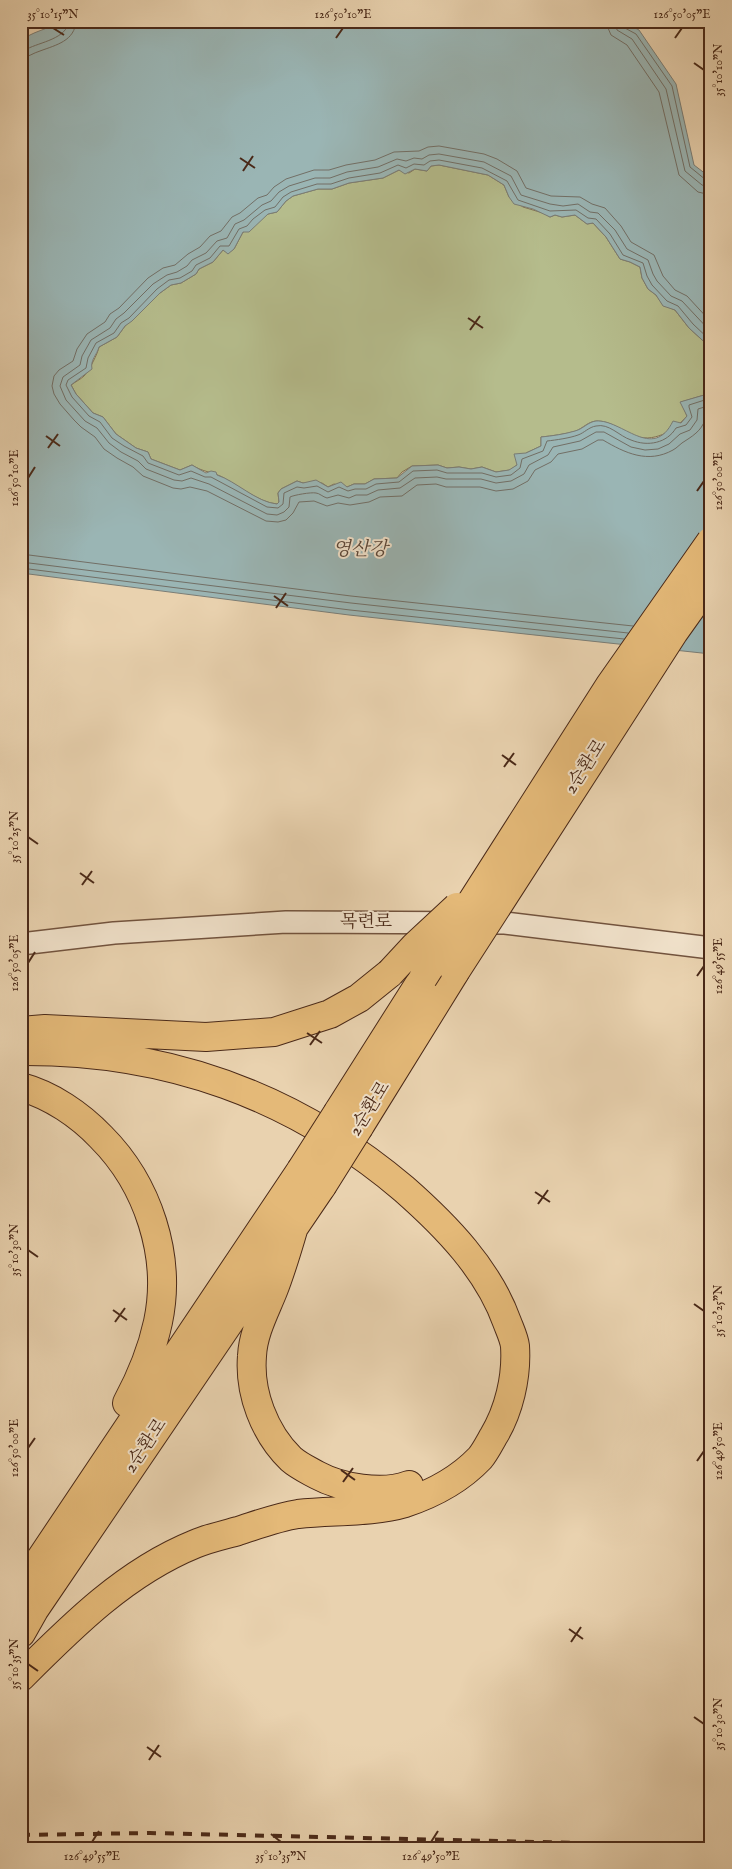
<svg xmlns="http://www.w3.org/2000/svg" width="732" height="1869" font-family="'IM FELL English','Noto Serif KR',serif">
<rect width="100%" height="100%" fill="#e9d2af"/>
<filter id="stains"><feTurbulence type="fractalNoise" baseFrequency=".004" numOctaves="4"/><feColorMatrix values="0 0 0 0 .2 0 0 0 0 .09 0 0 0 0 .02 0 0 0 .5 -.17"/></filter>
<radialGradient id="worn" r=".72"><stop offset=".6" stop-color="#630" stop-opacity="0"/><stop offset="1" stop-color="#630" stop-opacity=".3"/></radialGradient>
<path fill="#b5bc8c" stroke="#807252" d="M439,165L488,175L504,185L509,197L523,207L543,213L550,217L555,215L562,217L575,215L587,224L593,223L606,237L620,259L630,262L640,267L642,278L648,289L656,295L663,305L675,310L689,328L711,348V393L681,402L687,416C674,431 653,444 632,435C620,430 611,421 597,421C589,421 583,428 576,431C566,434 552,436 541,437V446L526,453L517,465L510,470L496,472L482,467L471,469L459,467L447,468L438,465L412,466L402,472L397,478L374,479L365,484H354L347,487L334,484L328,487L322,483H303L297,481L281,489L278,493L279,502L277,504C260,503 239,486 224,478C214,472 202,472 192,465L180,470L151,459L148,452L136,448L116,434L103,417L93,413L76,394L71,385C75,382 81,379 84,376C89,371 98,353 99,347L117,337L125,326L160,293L171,285L181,283L196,274L199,269L213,262L223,250L228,253L234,249L243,232L252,229L257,222L268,214L277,212L286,201L293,196L318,189H332L349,183L383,178L399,170L409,173L415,169L427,171L431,166Z"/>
<path fill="#9ab5b4" stroke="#7a7d76" d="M60,21H622L639,30L676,84L694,165L711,178V348L689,328L675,310L663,306L656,295L648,289L642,278L640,267L630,262L620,259L606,237L593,223L587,224L575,215L562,217L555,215L550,217L533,209L514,204L509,197L504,185L488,175L439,165L431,166L427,171L415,169L405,174L399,170L383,178L349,183L332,189H318L293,196L286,201L277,212L268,214L249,232H243L234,249L228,254L223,250L213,262L199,269L196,274L181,283L171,285L160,293L132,321L125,326L117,337L99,347C97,355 90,360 92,369L71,385L76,394L93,413L103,417L116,434L136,448L148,452L151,459L180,470L192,465L206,473L211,471L216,472L217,475C236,481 256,502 277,504L279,502L278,493L281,489L297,481L303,483L316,480L328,487L341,482L347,487L354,484H365L374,479L397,478L412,466L438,465L447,468L459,467L471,469L482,467L496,472L509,470L517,465L514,454L526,453L541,446V437C552,436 565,434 575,431C583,429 588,422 596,421C622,419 653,462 673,421L681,423L687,416L680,402L711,393V654L349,615L21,573V41C32,31 48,30 60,21Z"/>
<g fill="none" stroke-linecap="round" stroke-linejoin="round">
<path stroke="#726f66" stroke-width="1" d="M607,21L608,28L611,35L627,45L659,92L679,175L698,192L711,195
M615,21L617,30L632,39L666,89L685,171L702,185L711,188
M621,21L623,27L636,34L672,86L690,167L706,180L711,181
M21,50L27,49C40,42 67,39 69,21
M21,58C29,57 33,53 40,51C56,45 75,41 76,21
M711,322L687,296L675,290L663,276L654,255L631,242L621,226L605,208L592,204L580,197L551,196L526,188L517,171L497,159L484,154L439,146L428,147L419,151L394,152L375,160L346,165L329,170H314L286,179L274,187L267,195L258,198L240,213L232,217L221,231L210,236L200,247L188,254L175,265L163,268L148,278L119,308L110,314L105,322L87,334L77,349L73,361L59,370L54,376L52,386L54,394L60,404L74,420L81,427L95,437L104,449L117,458L133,467L143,476L173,488L181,489L190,487L207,491L266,521L278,522L286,520L293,513L299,502L314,501L327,506L338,503L350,505L369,502L380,497L402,496L417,485L436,484L446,487H480L496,491L513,489L528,481L535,470L551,462L558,454L582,449L598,440H603C625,453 648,464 673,450C677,448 681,443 685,441C696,434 704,428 706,415L711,413
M711,332L682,301L671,296L657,281L653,274L648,260L627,249L615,230L598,213L590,212L578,204L563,206L550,204L521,195L511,176L484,162L439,154L429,155L422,159L414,158L406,161L397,159L378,167L347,172L330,178H315L289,186L279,192L271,201L262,205L244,220L235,224L227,238L217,241L206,253L192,260L187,266L177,272L167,275L153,284L124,313L116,319L110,328L91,340L82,356L80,365L63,377L60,386L66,400L85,421L97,428L109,443L121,452L138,461L146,469L174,480L182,481L191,478L209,484L267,514L277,515L284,512L289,507L290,497C294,495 311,492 316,493C319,493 323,497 327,498L338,495L349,498L356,495H367L378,490L400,488L415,478L437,477L446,479H481L496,483L511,481L524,474L529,465L548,455L553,447L580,441L596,432H604L631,447L645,450L658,449L669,444L680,434L690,430L697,420L698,409L711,405
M711,341L693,324L678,306L667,301L652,285L647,276L643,263L623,255L610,234L596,219L588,218L576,210L550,211L518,200L507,181L482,168L439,160L430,161L424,165L414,164L406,168L398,165L380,173L349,178L331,184H317L291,192L283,197L275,207L265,210L253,219L247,226L239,229L229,246H220L210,258L196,265L192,271L180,278L169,280L157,289L129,318L121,323L114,333L96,343L88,358L86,368L68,380L66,385L72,397L89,416L100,422L112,438L124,446L143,456L148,463L179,475L191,471L205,477H211L267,507L278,508L283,504L284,493L297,487L304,488L317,486L328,492L339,487L348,491L355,489H366L376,484L399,482L413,471L437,470L447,473H482L496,477L511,475L520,468L522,459L543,451L547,441C556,440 570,438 578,435C584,433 589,427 596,426C609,423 619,436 631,440C648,447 667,443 676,428L686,425L692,417L689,407V405L711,398
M21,554L351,596L633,626
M21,562L351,603L628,633
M21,568L350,610L624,639"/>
<defs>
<path id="tertiary" d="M21,944L114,933L286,922L505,923L711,948"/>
<path id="trunk" d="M21,1031L45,1029L206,1037L274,1032L330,1014L359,998L390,973
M21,1051C167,1050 293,1095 404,1189C446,1226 488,1269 507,1322C510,1330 514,1338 515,1346C517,1377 509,1411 493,1437C489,1444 485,1452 480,1458C460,1479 432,1494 405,1503C371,1513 333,1510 298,1514C278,1517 257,1525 238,1531C224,1535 209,1538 195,1544C126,1572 73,1625 21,1677
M21,1087C51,1095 80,1115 101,1137C148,1184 172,1256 158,1322C152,1350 141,1377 127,1403
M338,1112L423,978
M359,1127L455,972
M293,1230C287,1250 281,1271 273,1291C265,1311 253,1333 252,1356C249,1392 264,1433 291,1459C299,1466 308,1470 317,1475C341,1488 382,1495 409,1485
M21,1588L301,1170
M21,1633L34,1610L322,1186"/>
</defs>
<use href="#tertiary" stroke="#72533e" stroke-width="24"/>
<use href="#trunk" stroke="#4a2918" stroke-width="30"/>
<use href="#tertiary" stroke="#f1e2cb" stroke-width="21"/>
<use href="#trunk" stroke="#e4b978" stroke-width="28"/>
<path stroke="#4a2918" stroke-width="4" stroke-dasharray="9 9" stroke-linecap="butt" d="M21,1835L150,1833L711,1846"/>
<defs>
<path id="trunk-bridge" d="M455,972L674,632L711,580
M390,973L415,946L457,907
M423,978L610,685L711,541
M301,1170L338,1112
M322,1186L359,1127"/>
</defs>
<use href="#trunk-bridge" stroke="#4a2918" stroke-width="30" stroke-linecap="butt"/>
<use href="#trunk-bridge" stroke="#e4b978" stroke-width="28"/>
</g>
<path fill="none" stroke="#4a2918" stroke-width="2" d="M53,28L64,35M336,38L343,28M675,38L682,28M694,63L704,70M240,158L255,168M243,171L253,156M468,318L483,328M470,330L480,316M46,436L60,446M48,448L58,434M28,478L35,467M697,491L704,481M274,596L288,606M276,608L286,593M502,755L516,765M504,767L514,753M28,837L38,844M80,873L94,883M82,885L92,871M28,963L35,952M697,976L704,966M307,1033L322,1043M310,1045L320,1031M535,1192L550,1202M538,1204L548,1190M28,1250L38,1257M694,1304L704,1311M113,1310L127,1320M115,1322L125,1308M28,1448L35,1438M697,1461L704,1451M341,1470L355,1480M343,1482L353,1468M569,1629L583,1639M571,1642L581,1627M28,1664L38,1671M694,1717L704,1724M147,1747L161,1757M149,1760L159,1745M271,1834L281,1842M92,1842L99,1831M431,1842L438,1831"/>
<g text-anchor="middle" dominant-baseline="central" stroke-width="4" stroke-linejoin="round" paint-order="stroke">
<g font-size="18" fill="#4a2918" stroke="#f1e2cb">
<text transform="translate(586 767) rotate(-57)">2순환로</text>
<text x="366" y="922">목련로</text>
<text transform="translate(370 1109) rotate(-58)">2순환로</text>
<text transform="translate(146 1446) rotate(-56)">2순환로</text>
</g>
<g font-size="19" font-style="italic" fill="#5a4537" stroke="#f1e2cb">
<text x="360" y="550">영산강</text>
</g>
</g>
<rect width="732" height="1869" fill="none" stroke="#e9d2af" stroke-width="55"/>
<rect x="28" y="28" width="676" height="1814" fill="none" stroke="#4a2918" stroke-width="2"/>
<g font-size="12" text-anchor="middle" fill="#4a2918">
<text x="53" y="18">35°10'15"N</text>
<text x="343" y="18">126°50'10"E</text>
<text x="682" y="18">126°50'05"E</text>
<text transform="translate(718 70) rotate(-90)" y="4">35°10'10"N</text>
<text transform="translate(14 478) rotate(-90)" y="4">126°50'10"E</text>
<text transform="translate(718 481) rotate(-90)" y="4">126°50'00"E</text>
<text transform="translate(14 837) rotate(-90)" y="4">35°10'25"N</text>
<text transform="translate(14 963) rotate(-90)" y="4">126°50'05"E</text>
<text transform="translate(718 966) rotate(-90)" y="4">126°49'55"E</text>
<text transform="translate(14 1250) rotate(-90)" y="4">35°10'30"N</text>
<text transform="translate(718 1311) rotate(-90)" y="4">35°10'25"N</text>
<text transform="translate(14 1448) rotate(-90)" y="4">126°50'00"E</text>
<text transform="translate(718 1451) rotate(-90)" y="4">126°49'50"E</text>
<text transform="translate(14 1664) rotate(-90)" y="4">35°10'35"N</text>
<text transform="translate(718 1724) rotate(-90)" y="4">35°10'30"N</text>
<text x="92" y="1860">126°49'55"E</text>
<text x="281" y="1860">35°10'35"N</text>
<text x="431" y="1860">126°49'50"E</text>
</g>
<rect width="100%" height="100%" filter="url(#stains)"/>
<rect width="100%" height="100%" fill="url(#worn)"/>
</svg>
